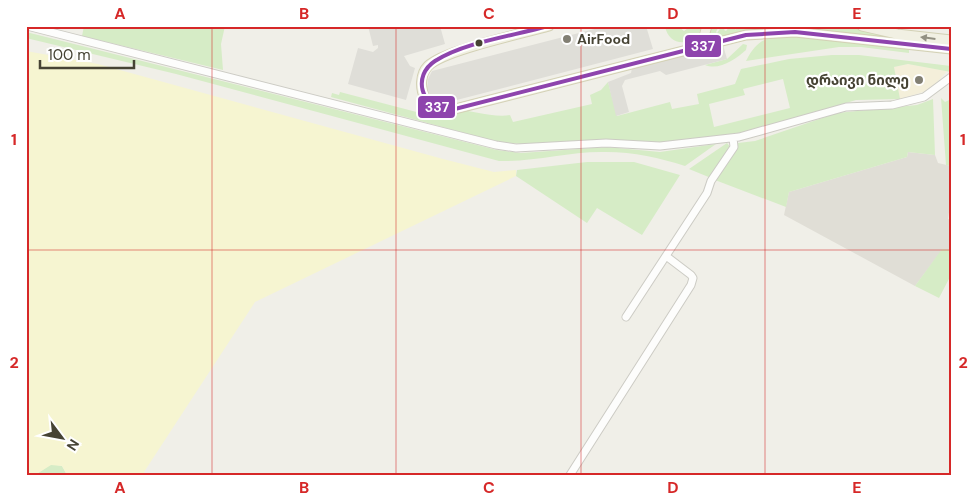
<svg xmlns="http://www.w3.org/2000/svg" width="977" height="501" font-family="'DM Sans','Noto Sans Georgian',sans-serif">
<rect width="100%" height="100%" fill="#f0efe8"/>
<path fill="#f4efda" d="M908,64L947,71L930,90L900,99L894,67Z"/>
<path fill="#e0ded6" d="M908,152L935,155L938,163L951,166V198L948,219L951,220V250H942L915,286L784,215L789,192L907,157Z"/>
<path fill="#d6ecc6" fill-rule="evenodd" d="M84,26H225L221,44L223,70L82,36Z
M665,26H678L684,31L691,26H702C696,46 669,49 665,26Z
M711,26H719L716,32L717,33L722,26H727L724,30L726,31L730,26H735V30L738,26L744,28L746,26H851L871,33L900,37V39L739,33L706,40Z
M26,32L497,150L521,153L607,147L660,152L716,144L685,166C660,158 634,152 606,152C570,151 535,162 499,161L176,74L26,38Z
M797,36L909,48V53L861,47H839L746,61C759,35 771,37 797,36Z
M743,44L747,45L746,50C736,59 719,71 705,65L727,59Z
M832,55H859L951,66V72L908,64L894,67L900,99L856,100L758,130L671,143L522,144L498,142L331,97L332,93L339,95L340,92L428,115C448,99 488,120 510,115L513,122L592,104L590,95L601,90L608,82L617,116L670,102L672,109L699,104L697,94L735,84L741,69L789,59ZM783,79L790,108L714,127L709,104L745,95L743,89Z
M941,98L945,102L951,99V166L946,165Z
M933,99L935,155L908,152L907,157L789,192L786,207L715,180L737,149L738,143L755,141L837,113L917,105Z
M727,143L731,148L711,178L689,169Z
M587,162H634L680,175L642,235L597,208L587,223L516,176L517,170Z
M942,249L951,250V275L939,298L915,286Z
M51,464L62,466L67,475H35Z"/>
<path fill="#f6f5d1" d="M26,51L98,64L443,159L494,172L516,170V176L255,302L144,472L147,475H67L62,466L51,465L35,475L26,473Z"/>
<path fill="#dfded8" d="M368,26H440L445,44L404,56L410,66L415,68L406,100L348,84L358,48L373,52L378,48V45L373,46Z
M606,26H646L653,49L449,102H441L432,97L427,91L428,79L432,71Z
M723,45L727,59L666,75L660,71L625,80L622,86L629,112L616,116L608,82L631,73L632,68Z"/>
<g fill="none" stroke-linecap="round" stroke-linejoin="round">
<defs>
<path id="minor" d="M27,26L496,145L516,148L606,143L660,146L739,137L846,107L892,105L924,97L951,77
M626,317L707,193L711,181L734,147L733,138
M570,475L691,285L693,278L691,275L666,256"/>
<path id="major" d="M549,26C525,33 444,50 428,66C420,74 420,89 425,98C430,107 438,110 447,111L746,35L795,32L951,49
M862,26L897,34L951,40
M694,47L704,36L707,26"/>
</defs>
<use href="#minor" stroke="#cccbc4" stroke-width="9"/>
<use href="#major" stroke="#d3d1b5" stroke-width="11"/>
<use href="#minor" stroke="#fdfdfc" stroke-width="7"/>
<use href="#major" stroke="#f1f0e3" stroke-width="9"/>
<defs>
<path id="bus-1" d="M548,26C513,36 465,42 435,61C412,76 421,107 447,111L746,35L795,32L951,49"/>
</defs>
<use href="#bus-1" stroke="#fff" stroke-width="8"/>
<use href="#bus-1" stroke="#8e44ad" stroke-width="4"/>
</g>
<defs><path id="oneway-solid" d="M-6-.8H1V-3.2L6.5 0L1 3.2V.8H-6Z" transform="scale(1.25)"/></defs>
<use fill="#939183" href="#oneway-solid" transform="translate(928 38) rotate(-173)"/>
<path fill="none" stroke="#d62828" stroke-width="1" stroke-opacity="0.55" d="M212,26V475M396,26V475M581,26V475M765,26V475M26,250H951"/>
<g fill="#827f73" stroke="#fff" stroke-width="2">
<circle cx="567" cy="39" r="5"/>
<circle cx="919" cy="80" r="5"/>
</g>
<circle fill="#464334" stroke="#fff" stroke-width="2" cx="479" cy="43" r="4.5"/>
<g text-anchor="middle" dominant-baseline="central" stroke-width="4.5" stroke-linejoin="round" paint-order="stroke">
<g font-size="14" font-weight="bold" fill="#464334" stroke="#fff" text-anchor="start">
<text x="577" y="39">AirFood</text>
<text x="909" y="80" text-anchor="end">დრაივი ნილე</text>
</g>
</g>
<g stroke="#fff" stroke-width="2">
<rect x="684" y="34" width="38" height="24" rx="5" fill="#8e44ad"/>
<rect x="417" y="95" width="39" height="24" rx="5" fill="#8e44ad"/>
</g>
<g font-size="14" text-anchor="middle" font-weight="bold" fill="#fff">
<text x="703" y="51">337</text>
<text x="437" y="112">337</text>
</g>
<rect width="977" height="501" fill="none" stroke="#ffffff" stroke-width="55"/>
<g transform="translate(62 438) rotate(122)" stroke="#ffffff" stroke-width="4" paint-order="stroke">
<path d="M0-4L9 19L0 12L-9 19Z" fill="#464334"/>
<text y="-8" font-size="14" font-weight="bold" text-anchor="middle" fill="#464334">N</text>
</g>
<path d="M40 60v8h94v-8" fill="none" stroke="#464334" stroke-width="2.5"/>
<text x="48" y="60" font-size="15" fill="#464334" stroke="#ffffff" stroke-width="4" paint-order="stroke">100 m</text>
<rect x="28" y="28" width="922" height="446" fill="none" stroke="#d62828" stroke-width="2"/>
<g font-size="16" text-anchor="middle" font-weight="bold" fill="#d62828">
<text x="120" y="19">A</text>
<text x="304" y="19">B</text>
<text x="489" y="19">C</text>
<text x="673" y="19">D</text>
<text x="857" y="19">E</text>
<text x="14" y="145">1</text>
<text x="963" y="145">1</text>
<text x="14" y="368">2</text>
<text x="963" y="368">2</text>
<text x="120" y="493">A</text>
<text x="304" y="493">B</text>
<text x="489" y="493">C</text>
<text x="673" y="493">D</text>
<text x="857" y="493">E</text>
</g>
</svg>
